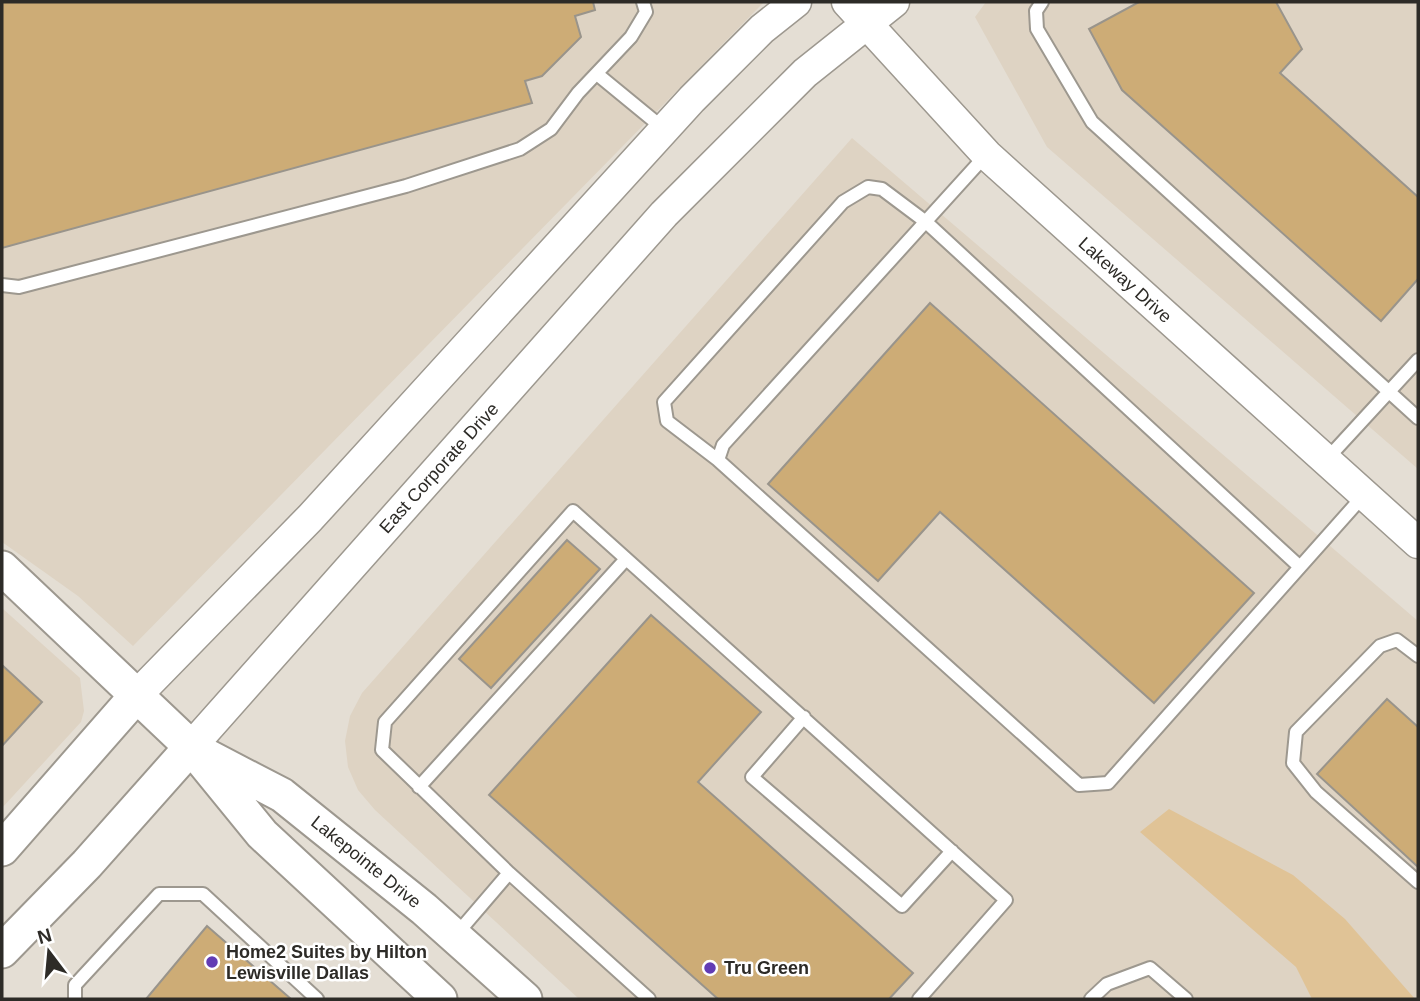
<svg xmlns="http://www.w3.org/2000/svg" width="1420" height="1001" font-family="Arial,sans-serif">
<rect width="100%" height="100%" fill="#e4ded4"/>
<path fill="#ded3c3" d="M2,2H764L133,646L78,596L2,542Z
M986,2H1418V469L1047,147L975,17Z
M852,138L1418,621V999H579L375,810L358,790L348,767L345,741L350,716L362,693Z
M2,608L80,678L84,711L81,722L2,808Z"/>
<path fill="#e0c396" d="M1169,809L1293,875L1345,919L1415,999H1312L1296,967L1140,832Z"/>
<path fill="#cdac76" stroke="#99948b" stroke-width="2" d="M2,2H593L595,10L575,16L581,37L542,76L525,81L532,103L2,248Z
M1139,2H1276L1302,49L1280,73L1418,197V279L1381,321L1122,90L1089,29Z
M930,303L1254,593L1154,703L940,512L878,581L768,484Z
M567,540L600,569L491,688L459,659Z
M651,615L761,712L698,782L913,973L889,999H718L489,795Z
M2,665L42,702L2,746Z
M1387,699L1418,727V867L1317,774Z
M207,926L291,999H146Z"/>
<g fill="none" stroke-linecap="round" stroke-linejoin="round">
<defs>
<path id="service" d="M1042,2L1036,11L1037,29L1092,122L1418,418
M597,74L664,129
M986,155L723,445L718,460L1079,785L1108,783L1364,495
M2,285L19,287L406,186L520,149L551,129L578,93L631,37L646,12L643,2
M718,460L667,421L664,402L843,202L868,187L882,189L926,222L1300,567
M1326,460L1418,360
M1418,656L1397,640L1380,646L1296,732L1293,763L1316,792L1418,882
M804,717L752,777L902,906L952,851
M419,787L626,559
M509,873L649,999
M455,936L509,873L382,750L385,722L573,511L1006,900L919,999
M75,999V985L159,894H203L317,999
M1091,999L1107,984L1150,968L1186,999"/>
<path id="tertiary" d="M847,2L987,155L1418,543
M137,695L310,518L692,99L762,29L796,2
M191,747L664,214L805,73L894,2"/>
<path id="secondary" d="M2,568L191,747L262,834L440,999
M205,755L282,795L424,909L525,999
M2,849L137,695
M2,951L87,864L191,747"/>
</defs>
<use href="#service" stroke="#9d988f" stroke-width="16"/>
<use href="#tertiary" stroke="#9d988f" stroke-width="33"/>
<use href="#secondary" stroke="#9d988f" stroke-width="37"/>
<use href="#service" stroke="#fff" stroke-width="12"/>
<use href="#tertiary" stroke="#fff" stroke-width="30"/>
<use href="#secondary" stroke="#fff" stroke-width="33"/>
</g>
<g fill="#623cb4" stroke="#fff" stroke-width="2.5">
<circle cx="212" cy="962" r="7"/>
<circle cx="710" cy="968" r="7"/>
</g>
<g text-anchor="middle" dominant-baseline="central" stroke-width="5" stroke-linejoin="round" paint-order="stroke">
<g font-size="18" fill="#2d2b27" stroke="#fff">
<text transform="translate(1125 280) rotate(42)">Lakeway Drive</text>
<text transform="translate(439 468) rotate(-48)">East Corporate Drive</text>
<text transform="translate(366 862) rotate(39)">Lakepointe Drive</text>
</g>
<g font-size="18" font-weight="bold" fill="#2d2b27" stroke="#fff" text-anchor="start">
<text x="226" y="952">Home2 Suites by Hilton<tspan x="226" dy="21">Lewisville Dallas</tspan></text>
<text x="724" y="968">Tru Green</text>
</g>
</g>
<rect width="1420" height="1001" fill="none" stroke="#2d2b27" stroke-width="7"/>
<g transform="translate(49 952) rotate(344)" stroke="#ffffff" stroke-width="5" paint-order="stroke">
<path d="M0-5L12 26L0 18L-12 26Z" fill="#2d2b27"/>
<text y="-10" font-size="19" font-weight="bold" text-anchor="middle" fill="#2d2b27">N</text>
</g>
</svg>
